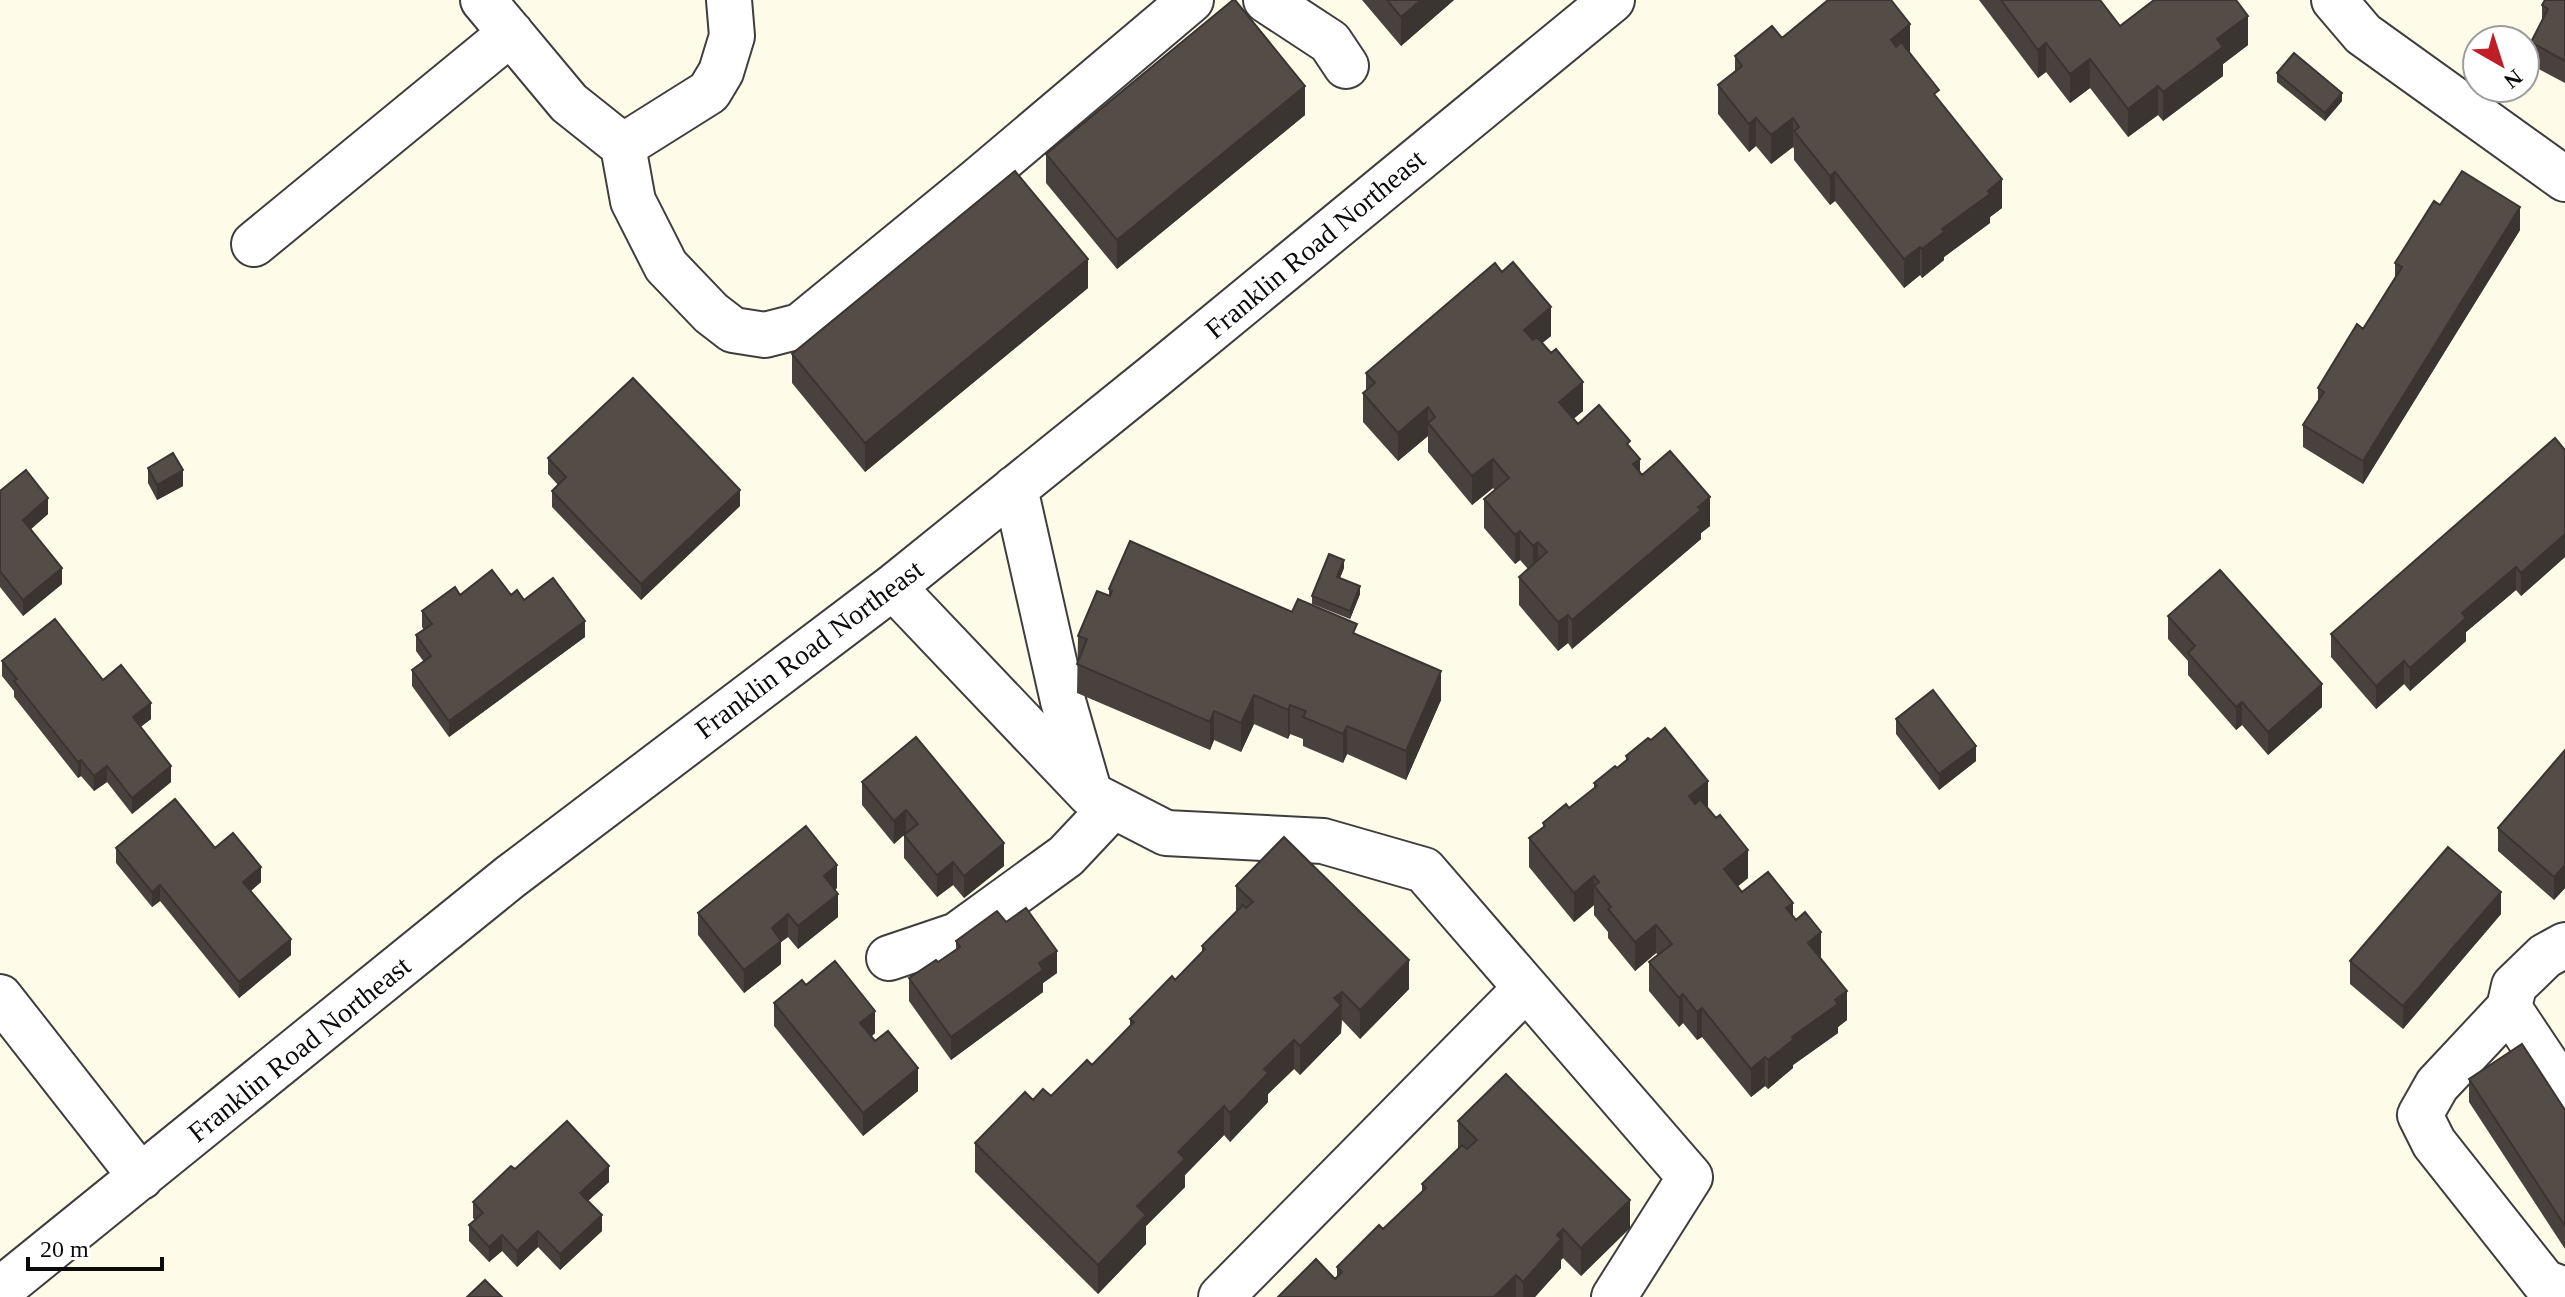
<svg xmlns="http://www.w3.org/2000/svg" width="2565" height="1297" font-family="Georgia,serif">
<rect width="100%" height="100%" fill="#fffbe9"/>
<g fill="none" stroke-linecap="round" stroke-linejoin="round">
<defs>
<path id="minor" d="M483,0L569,103L623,146L633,201L666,266L711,313L733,330L765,335L800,326L977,181L1191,0
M1266,0L1330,42L1346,66
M2334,0L2363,34L2565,179
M623,146L709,92L721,72L732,36L729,0
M254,244L511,33
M1015,488L1063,701L1087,784
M893,587L1090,794L1166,833L1323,841L1424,870L1690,1177L1614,1297
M2565,945L2545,956L2514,986L2509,1008L2565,1092
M889,958L957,935L1066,856L1113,806
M0,997L141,1177
M2509,1008L2437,1085L2420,1115L2434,1143L2544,1282L2565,1290
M0,1290L510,877L893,587L1157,374L1612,0
M1221,1297L1526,988"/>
</defs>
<use href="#minor" stroke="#3e3e3e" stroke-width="48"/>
<use href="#minor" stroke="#fff" stroke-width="44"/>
</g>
<path fill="#48413d" d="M1362,0H1454L1401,46Z
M1979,0H2100L2120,26L2248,45L2223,64V76L2163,121L2158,115L2128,137L2090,88L2070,103L2046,72L2038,78Z
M2565,0V83L2531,65V42L2542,20V5Z
M1782,38L1910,53L2002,208L1990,217V223L1944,257V260L1922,278L1920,275L1904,288L1835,201L1830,205L1794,160V149L1793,147L1771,164L1756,146L1749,152L1718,114V85L1735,72V56Z
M2277,73L2342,101L2325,121L2277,82Z
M1305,115L1117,269L1046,183V154Z
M2440,205L2520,230L2363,484L2303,447V425L2318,401V388L2363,329L2395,277V263Z
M1088,288L865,472L792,383V354Z
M1551,336L1542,343L1583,411L1573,419L1578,424L1630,448L1642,475L1710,526L1701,533V539L1572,649L1568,643L1558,651L1519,605V577L1528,569L1520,560L1515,564L1484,528V499L1495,490L1493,488L1472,505L1428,452V436L1398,461L1363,422V393L1366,391V373Z
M2565,450V557L2521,596L2516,590L2466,632V641L2410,691L2404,684L2376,709L2331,657V634Z
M548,458L740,506L641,600L552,507V491L558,485L548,474Z
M148,468L183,486L157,500L148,483Z
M0,491L48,514L31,529L62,584L23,616L0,587Z
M1344,568L1340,578L1360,594L1350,619L1312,604V596Z
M1109,589L1292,612L1357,635L1441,700L1406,780L1347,754L1343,763L1303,746V739L1290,734L1288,739L1254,724L1241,752L1214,740L1210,750L1077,693L1078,636L1109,596Z
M460,595H511L524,600L585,637L449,737L412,686V670L424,662L416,651V635L424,630L422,627V611Z
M2168,616L2322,707L2268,755L2242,725L2236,730L2188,675V661L2168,639Z
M2,661L151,719L140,727L171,782L132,814L107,782L94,791L81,776L78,778L14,697V691L2,676Z
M1896,719L1976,761L1939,790L1896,734Z
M2565,750V888L2554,900L2498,851V828Z
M1626,756L1708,808L1748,878L1738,886L1742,892L1793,916L1821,959L1847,1020L1838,1027V1033L1793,1065V1068L1768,1089L1765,1086L1751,1097L1702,1037L1697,1040L1683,1023L1679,1027L1649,991V962L1658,955L1656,953L1635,971L1608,938V932L1594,915V905L1574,922L1529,867V838L1543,828V823L1569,808L1594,788V783L1626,762Z
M862,782L1004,866L964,898L953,885L937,897L904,858V835L894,844L862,805Z
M116,848H215L261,882L251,891L291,955L239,998L160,901L152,907L116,863Z
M1236,886L1409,989L1360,1039L1342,1020L1341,1033L1300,1075L1294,1069L1268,1094V1102L1230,1142L1224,1135L1185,1175V1187L1146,1226V1244L1098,1294L975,1172V1143L1033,1100L1051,1096L1092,1065L1130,1026V1019L1175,980L1202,953V946L1236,912Z
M837,888L835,890L838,917L798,949L788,937L781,942V964L744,993L698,935V913Z
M2501,914L2403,1029L2350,984V961Z
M1006,922L1057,973L1043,983V992L951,1060L909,1001V978L938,962L956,950V941Z
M806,985L875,1033L872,1036L918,1091L863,1136L774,1026V1003Z
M2469,1079L2565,1110V1249L2469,1102Z
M1458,1121L1630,1228L1581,1276L1563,1258L1561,1260V1268L1535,1297H1278L1337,1277V1267L1383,1229L1422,1191V1184L1458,1149Z
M515,1169L609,1182L588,1201L602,1231L560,1270L538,1247L517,1267L502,1251L489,1262L469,1241V1225L475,1220L473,1218V1202Z"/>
<path fill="#3b3532" d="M1421,0H1454L1401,46V17Z
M2248,16V45L2223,64V76L2163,121V92L2217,39Z
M1910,24V53L1891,69V40Z
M2046,43V72L2038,78V50Z
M2090,59V88L2070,103V74Z
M1305,86V115L1117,269V240Z
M2158,86V115L2128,137V109Z
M2342,93V101L2325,121V113Z
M1756,118V146L1749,152V124Z
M1793,118V147L1771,164V135Z
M1835,172V201L1830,205V176Z
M2002,179V208L1990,217V223L1944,257V260L1922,278V249L1942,229Z
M2520,207V230L2363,484V461Z
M1920,247V275L1904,288V259Z
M1088,259V288L865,472V443Z
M1551,307V336L1524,358V330Z
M1583,382V411L1559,431V402Z
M1428,407V436L1398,461V433Z
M1493,459V488L1472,505V476Z
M1640,459V488L1633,464Z
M183,470V486L157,500V485Z
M740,490V506L641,600V584Z
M1710,497V526L1701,533V539L1572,649V620Z
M48,498V514L23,536V520Z
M1520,531V560L1515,564V535Z
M2565,534V557L2521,596V573Z
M1538,542V571L1533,575V546Z
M1344,560V568L1337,585V577Z
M2516,567V590L2466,632V641L2410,691V668L2462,613Z
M62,568V584L23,616V600Z
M1360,586V594L1350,619V611Z
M1568,615V643L1558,651V622Z
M585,621V637L449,737V721Z
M2404,661V684L2376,709V686Z
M1441,671V700L1406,780V751Z
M2322,684V707L2268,755V732Z
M1254,695V724L1241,752V723Z
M2242,702V725L2236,730V707Z
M151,703V719L133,733V717Z
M1290,705V734L1288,739V710Z
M1214,711V740L1210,750V722Z
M1347,726V754L1343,763V734Z
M1976,746V761L1939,790V774Z
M81,760V776L78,778V762Z
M107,766V782L94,791V776Z
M171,766V782L132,814V798Z
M1708,781V810L1689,825V796Z
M906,810V833L894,844V821Z
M1004,843V866L964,898V876Z
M1748,850V878L1724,898V869Z
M953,862V885L937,897V875Z
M837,865V888L824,899V876Z
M2565,865V888L2554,900V877Z
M261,867V882L243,897V882Z
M1594,876V905L1574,922V893Z
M160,885V901L152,907V892Z
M2501,892V914L2403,1029V1006Z
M838,894V917L798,949V926Z
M1793,903V931L1786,908Z
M788,914V937L781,942V964L744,993V970L772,928Z
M1656,925V953L1635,971V942Z
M1821,932V961L1808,943Z
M291,939V955L239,998V982Z
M1057,951V973L1043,983V992L951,1060V1037L1039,963Z
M1409,960V989L1360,1039V1010Z
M1847,991V1020L1838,1027V1033L1793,1065V1068L1768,1089V1060L1792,1037Z
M1342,992L1341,1033L1300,1075V1046L1334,998Z
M1683,994V1023L1679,1027V998Z
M1702,1008V1037L1697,1040V1012Z
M875,1011V1033L860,1046V1023Z
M1294,1040V1069L1268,1094V1102L1230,1142V1113L1264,1069Z
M1765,1057V1086L1751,1097V1069Z
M918,1068V1091L863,1136V1113Z
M1224,1106V1135L1185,1175V1187L1146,1226V1244L1098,1294V1265L1137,1206L1178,1152Z
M609,1166V1182L580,1208V1193Z
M1630,1200V1228L1581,1276V1248Z
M602,1215V1231L560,1270V1254Z
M1563,1229V1258L1561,1260V1268L1535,1297H1523V1282L1557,1235Z
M538,1231V1247L517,1267V1251Z
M502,1235V1251L489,1262V1247Z
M1516,1275V1297H1494Z"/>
<path fill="#544c47" stroke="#3b3532" stroke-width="2" d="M1233,0H1235L1305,86L1117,240L1046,154Z
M1387,0H1421L1401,17Z
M1828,0H1891L1910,24L1891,40L1896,47L1901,42L1939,90L1934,94L2002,179L1988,191L1990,194L1942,229L1944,232L1922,249L1920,247L1904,259L1835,172L1830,176L1794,131L1799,127L1793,118L1771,135L1756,118L1749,124L1718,85L1742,66L1735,56L1772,26L1782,38Z
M2001,0H2100L2120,26L2154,0H2236L2248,16L2217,39L2223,47L2163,92L2158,86L2128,109L2090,59L2070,74L2046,43L2038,50Z
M2545,0H2565V61L2531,42L2548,9L2542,5Z
M2294,53L2342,93L2325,113L2277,73Z
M1015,171L1088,259L865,443L792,354Z
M2462,171L2520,207L2363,461L2303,425L2324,392L2318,388L2357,324L2363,329L2402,267L2395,263L2434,201L2440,205Z
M1513,262L1551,307L1524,330L1533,340L1537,337L1551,353L1556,349L1583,382L1559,402L1578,424L1599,405L1630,441L1627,444L1640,459L1633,464L1642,475L1670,451L1710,497L1698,507L1701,510L1572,620L1568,615L1558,622L1519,577L1547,552L1538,542L1533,546L1520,531L1515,535L1484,499L1509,478L1493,459L1472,476L1428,423L1435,417L1428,407L1398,433L1363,393L1375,383L1366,373L1495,263L1502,272Z
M633,378L740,490L641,584L552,491L566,477L548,458Z
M2555,438L2565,450V534L2521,573L2516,567L2462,613L2466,618L2410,668L2404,661L2376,686L2331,634Z
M173,453L183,470L157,485L148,468Z
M26,470L48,498L23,520L62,568L23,600L0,571V491Z
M1130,541L1292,612L1298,599L1357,624L1353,633L1441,671L1406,751L1347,726L1343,734L1303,717L1306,711L1290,705L1288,710L1254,695L1241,723L1214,711L1210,722L1077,664L1087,639L1078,636L1097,591L1110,596L1112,591L1109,589Z
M1329,554L1344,560L1337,577L1360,586L1350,611L1312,596Z
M492,570L511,595L517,590L524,600L553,578L585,621L449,721L412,670L431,656L416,635L432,624L422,611L455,587L460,595Z
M2220,570L2322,684L2268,732L2242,702L2236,707L2188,653L2195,646L2168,616Z
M55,619L103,680L121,665L151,703L133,717L171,766L132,798L107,766L94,776L81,760L78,762L14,681L17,679L2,661Z
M1933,690L1976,746L1939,774L1896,719Z
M1665,728L1708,781L1689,796L1695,804L1700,799L1716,818L1720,815L1748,850L1724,869L1742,892L1768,872L1793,903L1786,908L1796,920L1805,912L1821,932L1808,943L1847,991L1835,1000L1838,1004L1792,1037L1793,1040L1768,1060L1765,1057L1751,1069L1702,1008L1697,1012L1683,994L1679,998L1649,962L1672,944L1656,925L1635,942L1608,909L1611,907L1594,886L1599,882L1594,876L1574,893L1529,838L1545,826L1543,823L1566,804L1569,808L1597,786L1594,783L1615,766L1617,768L1628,759L1626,756L1648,738L1651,740Z
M916,737L1004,843L964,876L953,862L937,875L904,835L918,824L906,810L894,821L862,782Z
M2565,750V865L2554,877L2498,828Z
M175,799L215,848L233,833L261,867L243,882L291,939L239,982L160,885L152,892L116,848Z
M806,826L837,865L824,876L838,894L798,926L788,914L772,928L781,941L744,970L698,913Z
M1284,837L1409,960L1360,1010L1342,992L1334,998L1341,1005L1300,1046L1294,1040L1264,1069L1268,1073L1230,1113L1224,1106L1178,1152L1185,1159L1137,1206L1146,1215L1098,1265L975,1143L1025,1092L1033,1100L1043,1089L1051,1096L1087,1060L1092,1065L1134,1022L1130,1019L1172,976L1175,980L1205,949L1202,946L1243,905L1246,908L1253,902L1236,886Z
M2448,847L2501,892L2403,1006L2350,961Z
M1026,908L1057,951L1039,963L1043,970L951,1037L909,978L936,960L938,962L960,947L956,941L997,911L1006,922Z
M835,961L875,1011L860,1023L875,1041L888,1031L918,1068L863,1113L774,1003L802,980L806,985Z
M2522,1044L2565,1110V1226L2469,1079Z
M1506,1074L1630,1200L1581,1248L1563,1229L1557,1235L1561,1239L1523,1282L1516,1275L1494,1297H1278L1316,1259L1335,1279L1342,1272L1337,1267L1379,1225L1383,1229L1426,1188L1422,1184L1462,1145L1467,1149L1477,1140L1458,1121Z
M567,1121L609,1166L580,1193L602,1215L560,1254L538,1231L517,1251L502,1235L489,1247L469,1225L483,1213L473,1202L511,1166L515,1169Z
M485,1280L502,1297H467Z"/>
<g text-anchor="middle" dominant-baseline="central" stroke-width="8" stroke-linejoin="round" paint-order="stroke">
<g font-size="28" fill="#0b0b0b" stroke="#fff">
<text transform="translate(1315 244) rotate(-40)">Franklin Road Northeast</text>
<text transform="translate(809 649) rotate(-37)">Franklin Road Northeast</text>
<text transform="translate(299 1049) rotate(-39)">Franklin Road Northeast</text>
</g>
</g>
<g transform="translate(2501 64) rotate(141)"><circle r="38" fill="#ffffff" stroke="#9d9d9d" stroke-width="2"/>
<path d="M0-6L14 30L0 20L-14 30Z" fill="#c01e25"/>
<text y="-12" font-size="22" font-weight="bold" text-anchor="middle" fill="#0b0b0b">N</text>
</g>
<path d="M28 1257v12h134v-12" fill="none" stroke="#0b0b0b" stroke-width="4"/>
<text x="40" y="1257" font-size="24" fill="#0b0b0b" stroke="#ffffff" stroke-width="6" paint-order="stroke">20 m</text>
</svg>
